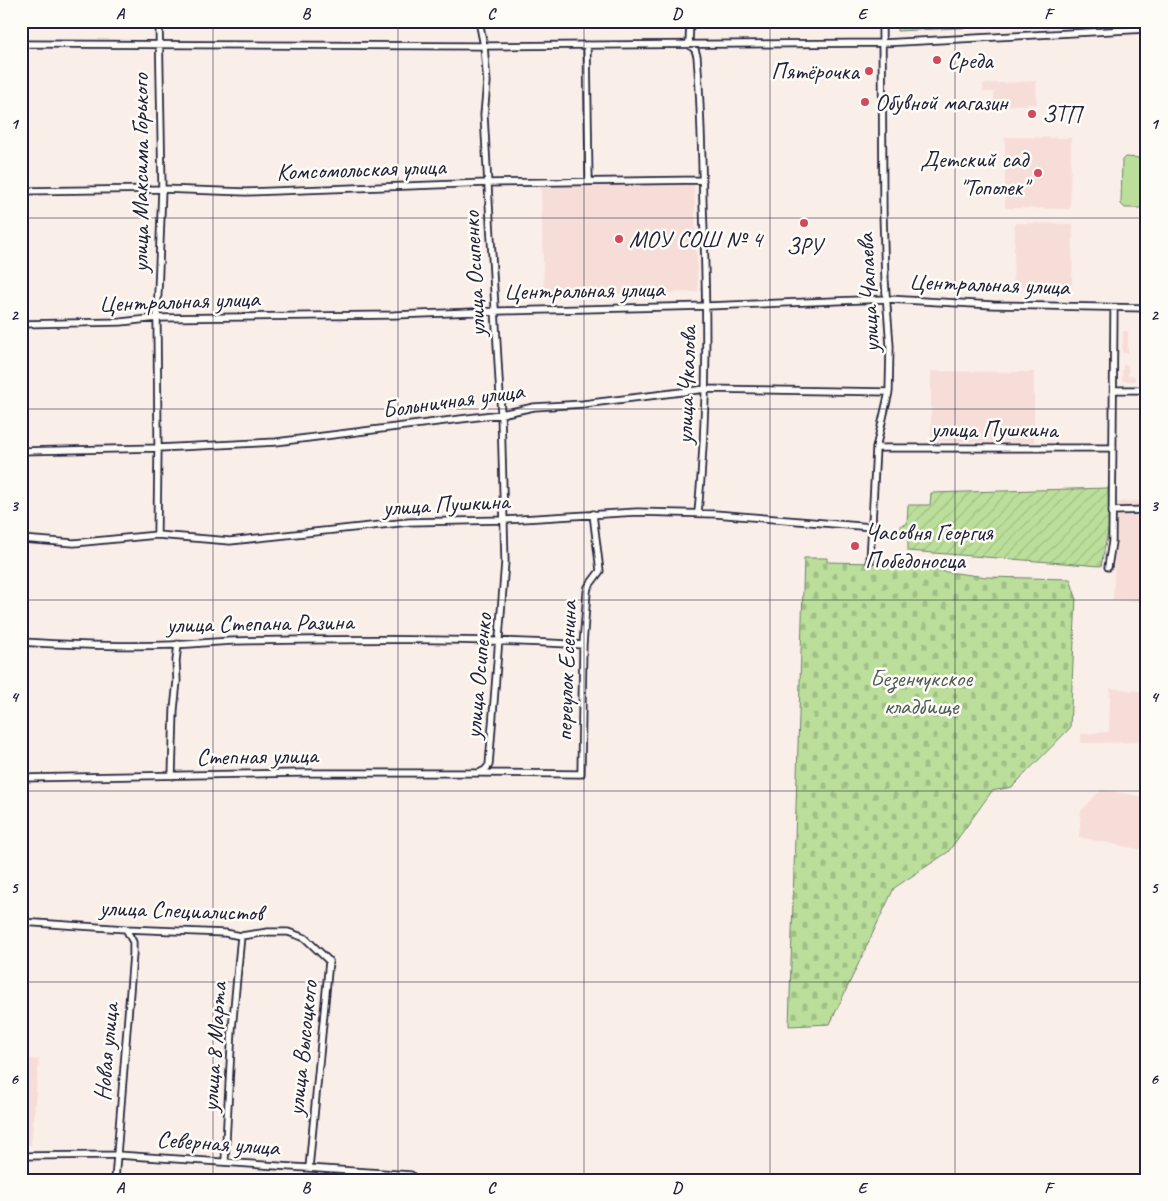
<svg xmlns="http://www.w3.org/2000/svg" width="1168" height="1201" font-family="Caveat,sans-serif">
<defs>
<pattern id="cemetery-stones" width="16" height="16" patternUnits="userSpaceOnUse" patternTransform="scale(1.25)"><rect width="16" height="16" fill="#bbdf9a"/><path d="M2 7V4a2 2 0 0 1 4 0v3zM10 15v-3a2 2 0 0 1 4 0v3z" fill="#a0bf86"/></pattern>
<pattern id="park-crowns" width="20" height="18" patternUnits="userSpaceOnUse" patternTransform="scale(1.25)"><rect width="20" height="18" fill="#bbdf9a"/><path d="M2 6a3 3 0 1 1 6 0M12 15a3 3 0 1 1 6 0" fill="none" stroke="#a0bf86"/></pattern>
<pattern id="garden-furrows" width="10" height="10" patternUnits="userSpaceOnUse" patternTransform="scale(1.25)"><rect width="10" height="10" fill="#bbdf9a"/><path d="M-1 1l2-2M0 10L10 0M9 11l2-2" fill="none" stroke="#a0bf86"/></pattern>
</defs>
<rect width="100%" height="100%" fill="#faeee9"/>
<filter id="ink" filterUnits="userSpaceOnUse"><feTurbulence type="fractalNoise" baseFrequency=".02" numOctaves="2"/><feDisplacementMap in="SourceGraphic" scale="10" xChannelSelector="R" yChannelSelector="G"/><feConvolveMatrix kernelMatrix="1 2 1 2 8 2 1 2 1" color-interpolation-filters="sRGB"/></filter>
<g filter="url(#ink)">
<path fill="#f7ddd8" d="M1036,81L1037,104L994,106V92H983V84Z
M1005,137L1071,138L1070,209L1005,208Z
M694,183L698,292L544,296L541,186Z
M1015,223L1073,224L1072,288L1013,287Z
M1123,331H1128V353H1122Z
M1123,365H1128V376H1135V381H1122Z
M931,371L1034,372V442L931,441Z
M1147,500V602L1113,600L1117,502Z
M1110,688L1147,692V742L1081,743V734L1109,732Z
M1102,789L1147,798V851L1079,837L1081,811Z
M21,1016H28L25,1058L39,1060L31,1145H21Z"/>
<path fill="url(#cemetery-stones)" stroke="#6e806a" d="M804,558H827V562L875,563L987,577L1070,579L1076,597L1070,728L1012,787L992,791L948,852L894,888L830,1024L789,1026Z"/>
<path fill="url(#park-crowns)" stroke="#6e806a" d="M897,21H977L978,27L897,31Z"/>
<path fill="url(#garden-furrows)" stroke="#6e806a" d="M1108,488L1109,527L1101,566L908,551V539L900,538L901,525L907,524L908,505H930L931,493Z"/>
<path fill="#bbdf9a" stroke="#6e806a" d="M1125,157L1142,158L1145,161V204L1143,208H1125L1121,204L1122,160Z"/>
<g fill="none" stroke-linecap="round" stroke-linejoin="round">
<defs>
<path id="minor" d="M690,21L689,44L695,50L697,56C701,106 702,155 703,205C707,308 708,410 698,513
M21,44L484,46L882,43L1147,29
M587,45L589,181
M21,191L162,189L246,192L487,183L703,180
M21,324L121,322L157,318L394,315L500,311L707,306L887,299L993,305L1147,308
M1114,390H1147
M876,448H1113
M21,451L158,448L276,442L501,414L534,407L583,404L706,389L889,392
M1112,511L1147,510
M157,535L158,448L157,318L162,189L159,21
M21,539L74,543L157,535L230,541L409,522L505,520L637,512L715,514L872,527
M870,561L876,448L889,392L890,346L885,280L883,213L882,21
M1108,567L1112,542L1114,308
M21,642C72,645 122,647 173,645C193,644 213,642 234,641C350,639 466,638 583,645
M480,773L581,774L583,645L587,592L588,587L600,571L593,514
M172,776L174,710L177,681L176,661L178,644
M21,778L301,773H479L485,770L489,765L505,562L501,414L484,115L487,82L484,46L479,21
M21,922L126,929L225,933L241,936L268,932H288L305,938L329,961L309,1168
M21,1156L117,1155L411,1175
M225,1161L232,1029L241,936
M115,1180L133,954V942L126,929"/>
</defs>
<use href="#minor" stroke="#22223b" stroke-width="9"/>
<use href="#minor" stroke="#fdfcf7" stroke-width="5.5"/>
</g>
</g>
<path fill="none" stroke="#22223b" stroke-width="1" stroke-opacity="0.55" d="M213,21V1180M398,21V1180M584,21V1180M770,21V1180M955,21V1180M21,218H1147M21,409H1147M21,600H1147M21,791H1147M21,982H1147"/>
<g fill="#d1495b" stroke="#fdfcf7" stroke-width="2">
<circle cx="937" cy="60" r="5"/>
<circle cx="869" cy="71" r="5"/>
<circle cx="865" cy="102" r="5"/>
<circle cx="1032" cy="114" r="5"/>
<circle cx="1038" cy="173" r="5"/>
<circle cx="804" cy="223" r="5"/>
<circle cx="619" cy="239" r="5"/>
<circle cx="855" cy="546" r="5"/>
</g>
<g text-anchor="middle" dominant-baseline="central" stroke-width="5" stroke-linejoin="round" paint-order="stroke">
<g font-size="24" fill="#22223b" stroke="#fdfcf7" text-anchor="start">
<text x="947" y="60">Среда</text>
<text x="859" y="71" text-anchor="end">Пятёрочка</text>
<text x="875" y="102">Обувной магазин</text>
<text x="1042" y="114">ЗТП</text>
<text x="1028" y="159" text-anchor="end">Детский сад<tspan x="1028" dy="28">"Тополек"</tspan></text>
<text x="629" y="239">МОУ СОШ № 4</text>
<text x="804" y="246" text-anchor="middle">ЗРУ</text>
<text x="865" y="532">Часовня Георгия<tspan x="865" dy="28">Победоносца</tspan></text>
</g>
<g font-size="24" fill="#22223b" stroke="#fdfcf7">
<text transform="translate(361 169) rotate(-2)">Комсомольская улица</text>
<text transform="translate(140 173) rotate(-90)">улица Максима Горького</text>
<text transform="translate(474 274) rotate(-93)">улица Осипенко</text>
<text transform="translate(989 284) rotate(2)">Центральная улица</text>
<text transform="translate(584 290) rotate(-1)">Центральная улица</text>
<text transform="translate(868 293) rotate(-93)">улица Чапаева</text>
<text transform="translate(179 301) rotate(-2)">Центральная улица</text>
<text transform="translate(686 385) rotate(-88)">улица Чкалова</text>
<text transform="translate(453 400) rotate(-8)">Больничная улица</text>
<text x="994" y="429">улица Пушкина</text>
<text transform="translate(446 504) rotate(-3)">улица Пушкина</text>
<text transform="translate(260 623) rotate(-1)">улица Степана Разина</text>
<text transform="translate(566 671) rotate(-88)">переулок Есенина</text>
<text transform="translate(478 676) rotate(-85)">улица Осипенко</text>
<text transform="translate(257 756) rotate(-1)">Степная улица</text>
<text transform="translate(181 910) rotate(2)">улица Специалистов</text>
<text transform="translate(214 1047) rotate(-86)">улица 8 Марта</text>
<text transform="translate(302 1048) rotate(-84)">улица Высоцкого</text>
<text transform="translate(106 1052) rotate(-85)">Новая улица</text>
<text transform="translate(218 1143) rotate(4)">Северная улица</text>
</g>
<g font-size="24" fill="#505b58" stroke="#fdfcf7">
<text x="921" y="678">Безенчукское<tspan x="921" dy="28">кладбище</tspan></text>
</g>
</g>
<rect width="1168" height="1201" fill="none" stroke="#fdfcf7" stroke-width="55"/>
<rect x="28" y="28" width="1112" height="1146" fill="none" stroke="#22223b" stroke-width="2"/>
<g font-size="16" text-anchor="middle" font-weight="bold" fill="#22223b">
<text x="120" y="19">A</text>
<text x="306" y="19">B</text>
<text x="491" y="19">C</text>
<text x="677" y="19">D</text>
<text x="862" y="19">E</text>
<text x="1048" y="19">F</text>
<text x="14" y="129">1</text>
<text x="1154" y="129">1</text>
<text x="14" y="320">2</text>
<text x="1154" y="320">2</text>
<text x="14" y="511">3</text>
<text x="1154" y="511">3</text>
<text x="14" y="702">4</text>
<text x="1154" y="702">4</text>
<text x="14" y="893">5</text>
<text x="1154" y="893">5</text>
<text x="14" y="1084">6</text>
<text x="1154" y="1084">6</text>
<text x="120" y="1193">A</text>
<text x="306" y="1193">B</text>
<text x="491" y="1193">C</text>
<text x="677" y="1193">D</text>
<text x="862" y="1193">E</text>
<text x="1048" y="1193">F</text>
</g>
</svg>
